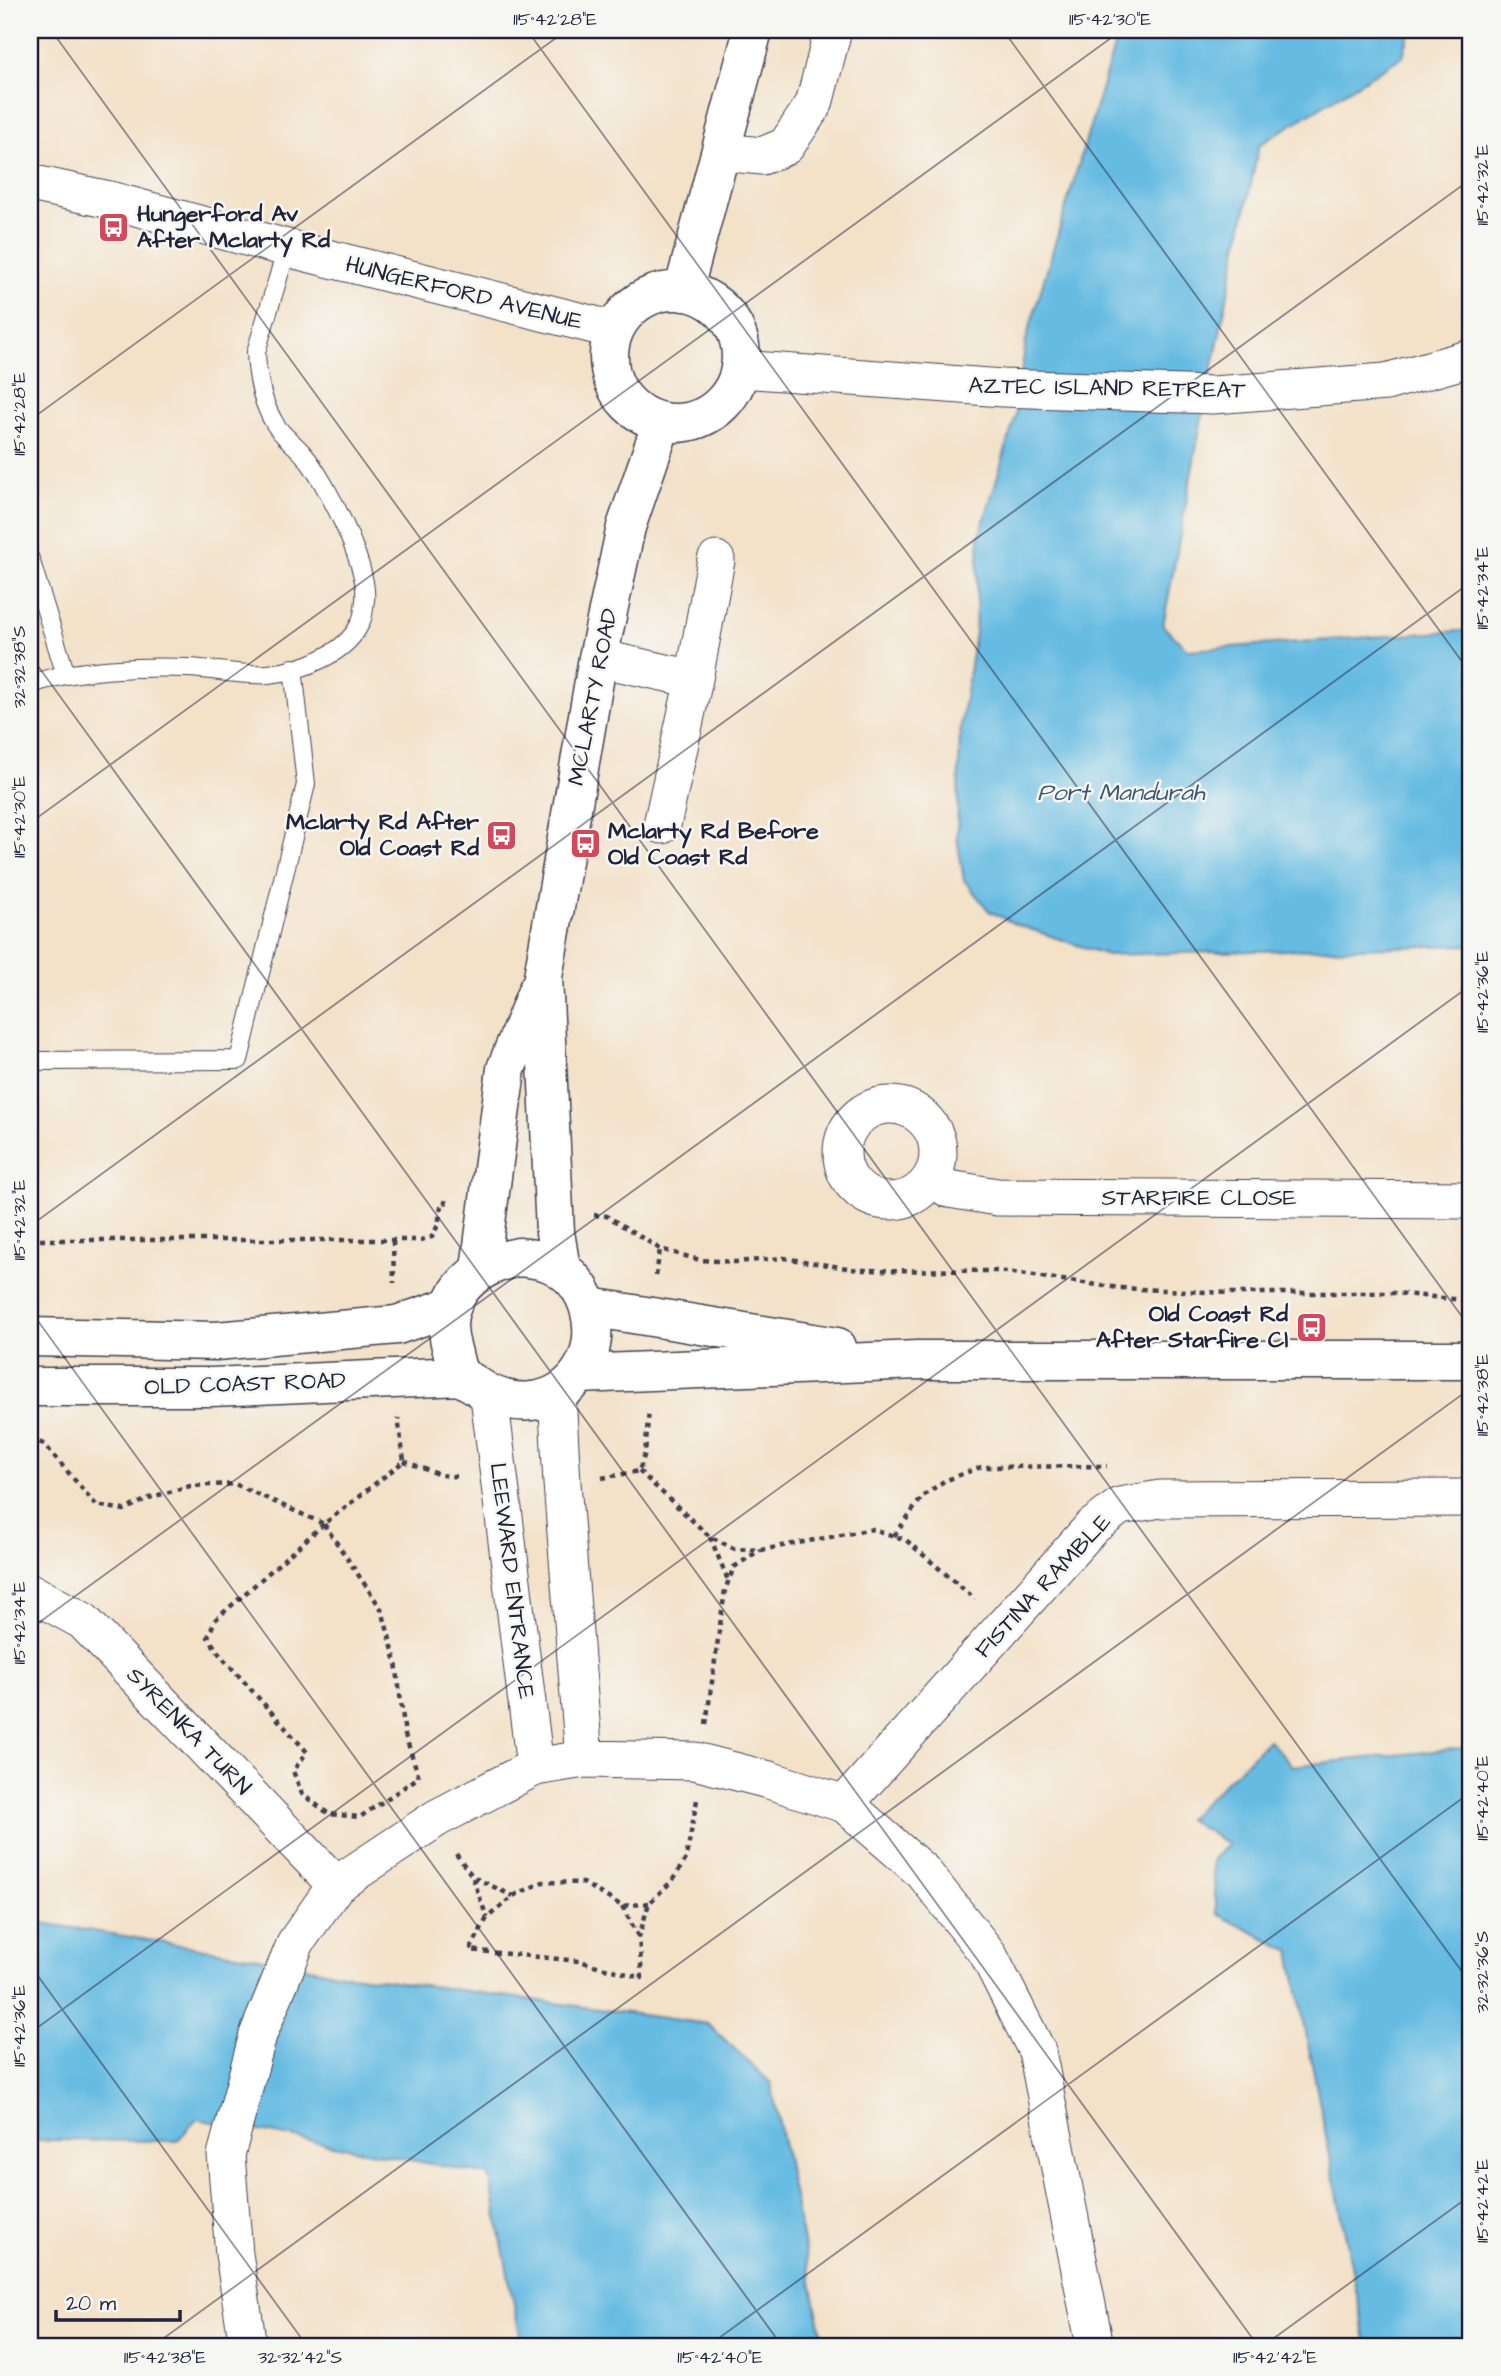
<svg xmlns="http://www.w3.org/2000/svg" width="1501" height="2376" font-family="'Architects Daughter',sans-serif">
<rect width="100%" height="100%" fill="#f6f6f2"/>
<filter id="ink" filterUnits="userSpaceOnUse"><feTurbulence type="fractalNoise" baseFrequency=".0143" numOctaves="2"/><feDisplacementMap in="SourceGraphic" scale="14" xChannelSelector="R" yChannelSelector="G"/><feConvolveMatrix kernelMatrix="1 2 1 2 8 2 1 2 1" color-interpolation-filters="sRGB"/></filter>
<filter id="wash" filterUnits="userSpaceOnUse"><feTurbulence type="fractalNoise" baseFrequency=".00686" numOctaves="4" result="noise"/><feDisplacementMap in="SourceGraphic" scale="28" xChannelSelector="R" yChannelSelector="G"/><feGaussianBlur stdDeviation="1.57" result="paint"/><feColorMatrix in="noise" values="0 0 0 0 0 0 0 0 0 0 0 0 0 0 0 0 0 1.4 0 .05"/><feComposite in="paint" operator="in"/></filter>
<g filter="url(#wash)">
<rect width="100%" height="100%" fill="#f3e1c8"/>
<path fill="#66bbe2" stroke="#446e8e" stroke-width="2" d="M1119,30H1410L1403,56L1259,145L1200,428L1163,626L1188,650L1471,630V945L1107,955L1015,924L989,911L964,880L957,838L960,731L975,632L979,538L1015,418L1026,340Z
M1269,1740L1292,1766L1471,1747V2346H1367L1290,1951L1217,1914L1212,1860L1228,1844L1187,1819Z
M30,1921L249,1956L329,1972L708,2024L771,2083L824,2346H522L489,2175L197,2119L177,2141L30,2140Z"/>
</g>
<g filter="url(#ink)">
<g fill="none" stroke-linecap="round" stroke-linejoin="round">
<defs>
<path id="service" d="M30,559L66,675
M30,685C68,669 146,666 188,668C214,669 242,676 268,674C301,671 348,654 361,621C364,615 364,606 365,600C369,567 326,481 304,455C295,444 282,436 275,424C262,403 257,376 256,352L287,248
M30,1061L239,1060L306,784L293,668"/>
<path id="minor" d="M722,152L762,156L786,146L814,104L833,30
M30,183L110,200L287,248L614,330
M740,369L1003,388L1213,395L1386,382L1471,358
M598,658L694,679
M662,825L694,679L716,560
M842 1153a48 48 0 1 1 96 0a48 48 0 1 1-96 0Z
M931,1178L949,1189L997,1197L1471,1200
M557,1393L562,1483L584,1759
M489,1396L535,1767
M30,1592L83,1621L336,1885
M845,1804L1092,1527L1120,1506L1160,1499L1471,1498
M248,2346L234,2254L226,2155L258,2035L296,1942L336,1885L437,1818L535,1767L584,1759L695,1761L769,1780L845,1804L923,1872L988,1954L1037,2051L1095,2346"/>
<path id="tertiary" d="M609 357a66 66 0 1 1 132 0a66 66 0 1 1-132 0Z
M683,292L753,30
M480,1269L506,1069L538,989
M561,1269L555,1232L543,977L598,658L626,527L662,422"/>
<path id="primary" d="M519,1257C529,1258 540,1259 550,1263C591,1281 604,1335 581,1371C556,1409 507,1409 474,1384C471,1382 463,1378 461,1376C456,1371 454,1357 452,1350C436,1299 471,1266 519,1257Z
M590,1307L837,1347
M30,1337L216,1341L397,1325L452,1306
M579,1374L918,1360H1471
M30,1387H211L461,1376"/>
</defs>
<use href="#service" stroke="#413f50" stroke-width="20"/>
<use href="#minor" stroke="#413f50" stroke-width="39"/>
<use href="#tertiary" stroke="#413f50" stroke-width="41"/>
<use href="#primary" stroke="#413f50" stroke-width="41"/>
<path stroke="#413f50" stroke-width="4.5" stroke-dasharray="5 5" stroke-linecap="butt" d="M594,1215L607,1216L660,1249L700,1260L735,1262L784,1258L859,1270L999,1271L1119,1288L1229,1293H1395L1471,1301
M30,1240H421L432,1237L438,1225L442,1202L449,1203
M393,1241L394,1283
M656,1276L660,1249
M30,1439L44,1444L96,1505L124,1510L152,1497L190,1486L235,1484L324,1524L404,1461L398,1418
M404,1461L440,1475L461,1477
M639,1471L709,1536L735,1549L761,1550L873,1529L906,1540L975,1599
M602,1478L639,1471L645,1453L649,1410
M324,1524L382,1610L396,1662L405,1735L419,1777L360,1817L329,1814L302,1794L293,1771L307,1752L220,1655L208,1637L215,1620Z
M894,1536L923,1496L944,1481L981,1467L1107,1466
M710,1537L728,1580
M706,1724L725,1590L734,1567L760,1550
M456,1854L473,1877L513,1896
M473,1878L487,1918
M649,1903L622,1906L583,1883L543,1882L513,1896L487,1918L470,1950L579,1961L642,1978L639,1937L649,1903L672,1881L686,1859L697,1800
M622,1906L638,1936"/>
<use href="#service" stroke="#fff" stroke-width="18"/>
<use href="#minor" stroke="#fff" stroke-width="37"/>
<use href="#tertiary" stroke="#fff" stroke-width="38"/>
<use href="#primary" stroke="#fff" stroke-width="38"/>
</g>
</g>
<path fill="none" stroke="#22223b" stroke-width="2" stroke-opacity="0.45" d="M51,30L1471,1984M527,30L1471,1329M1003,30L1471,674M30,420L567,30M30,655L1258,2346M30,823L1122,30M30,1226L1471,179M30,1310L782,2346M30,1629L1471,582M30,1965L307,2346M30,2033L1471,985M153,2346L1471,1388M708,2346L1471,1792M1263,2346L1471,2195"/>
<defs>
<symbol id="bus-square" viewBox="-11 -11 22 22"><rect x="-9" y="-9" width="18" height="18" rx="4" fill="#d1495b" stroke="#f6f6f2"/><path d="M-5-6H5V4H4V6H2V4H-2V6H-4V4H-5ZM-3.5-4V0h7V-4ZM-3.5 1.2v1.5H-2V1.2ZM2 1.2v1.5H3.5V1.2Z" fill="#fff"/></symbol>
</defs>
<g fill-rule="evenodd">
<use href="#bus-square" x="96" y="210" width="35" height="35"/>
<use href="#bus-square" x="484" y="818" width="35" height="35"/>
<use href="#bus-square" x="568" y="826" width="35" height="35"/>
<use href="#bus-square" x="1294" y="1310" width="35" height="35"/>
</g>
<g text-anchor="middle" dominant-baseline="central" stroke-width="5" stroke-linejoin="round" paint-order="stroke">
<g font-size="23" font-weight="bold" fill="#22223b" stroke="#f6f6f2" text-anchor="start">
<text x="137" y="214">Hungerford Av<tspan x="137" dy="26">After Mclarty Rd</tspan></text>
<text x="479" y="822" text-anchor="end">Mclarty Rd After<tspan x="479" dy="26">Old Coast Rd</tspan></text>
<text x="608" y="831">Mclarty Rd Before<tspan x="608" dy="26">Old Coast Rd</tspan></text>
<text x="1288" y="1314" text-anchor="end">Old Coast Rd<tspan x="1288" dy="26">After Starfire Cl</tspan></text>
</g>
<g font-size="23" fill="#22223b" stroke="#f6f6f2">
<text transform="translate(464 293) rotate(14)">HUNGERFORD AVENUE</text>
<text transform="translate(1107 388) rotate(1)">AZTEC ISLAND RETREAT</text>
<text transform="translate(593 697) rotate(-79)">MCLARTY ROAD</text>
<text x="1199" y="1198">STARFIRE CLOSE</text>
<text transform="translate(245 1384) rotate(-2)">OLD COAST ROAD</text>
<text transform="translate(512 1581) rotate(83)">LEEWARD ENTRANCE</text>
<text transform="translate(1043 1586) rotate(-47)">FISTINA RAMBLE</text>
<text transform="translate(189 1731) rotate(46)">SYRENKA TURN</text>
</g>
<g font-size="24" font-style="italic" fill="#3a5875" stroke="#f6f6f2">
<text x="1121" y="793">Port Mandurah</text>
</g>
</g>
<rect width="1501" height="2376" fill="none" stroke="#f6f6f2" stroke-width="77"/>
<path d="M56 2310v10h124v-10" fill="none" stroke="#22223b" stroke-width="3.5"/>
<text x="66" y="2310" font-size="21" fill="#22223b" stroke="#f6f6f2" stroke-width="5" paint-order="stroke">20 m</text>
<rect x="38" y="38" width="1424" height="2300" fill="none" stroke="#22223b" stroke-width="2.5"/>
<g font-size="18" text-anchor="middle" fill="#22223b">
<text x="555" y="25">115°42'28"E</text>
<text x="1110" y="25">115°42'30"E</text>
<text transform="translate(1482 185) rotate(-90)" y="6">115°42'32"E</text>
<text transform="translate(19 414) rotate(-90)" y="6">115°42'28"E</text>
<text transform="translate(1482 588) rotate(-90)" y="6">115°42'34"E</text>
<text transform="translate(19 667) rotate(-90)" y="6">32°32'38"S</text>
<text transform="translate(19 817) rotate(-90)" y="6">115°42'30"E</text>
<text transform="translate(1482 992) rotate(-90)" y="6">115°42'36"E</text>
<text transform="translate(19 1220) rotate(-90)" y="6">115°42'32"E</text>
<text transform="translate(1482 1395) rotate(-90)" y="6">115°42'38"E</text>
<text transform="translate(19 1623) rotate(-90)" y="6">115°42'34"E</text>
<text transform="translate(1482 1798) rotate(-90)" y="6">115°42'40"E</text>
<text transform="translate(1482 1972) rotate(-90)" y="6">32°32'36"S</text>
<text transform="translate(19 2026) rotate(-90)" y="6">115°42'36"E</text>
<text transform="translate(1482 2201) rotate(-90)" y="6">115°42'42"E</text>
<text x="165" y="2363">115°42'38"E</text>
<text x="300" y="2363">32°32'42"S</text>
<text x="720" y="2363">115°42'40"E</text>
<text x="1275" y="2363">115°42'42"E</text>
</g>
</svg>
